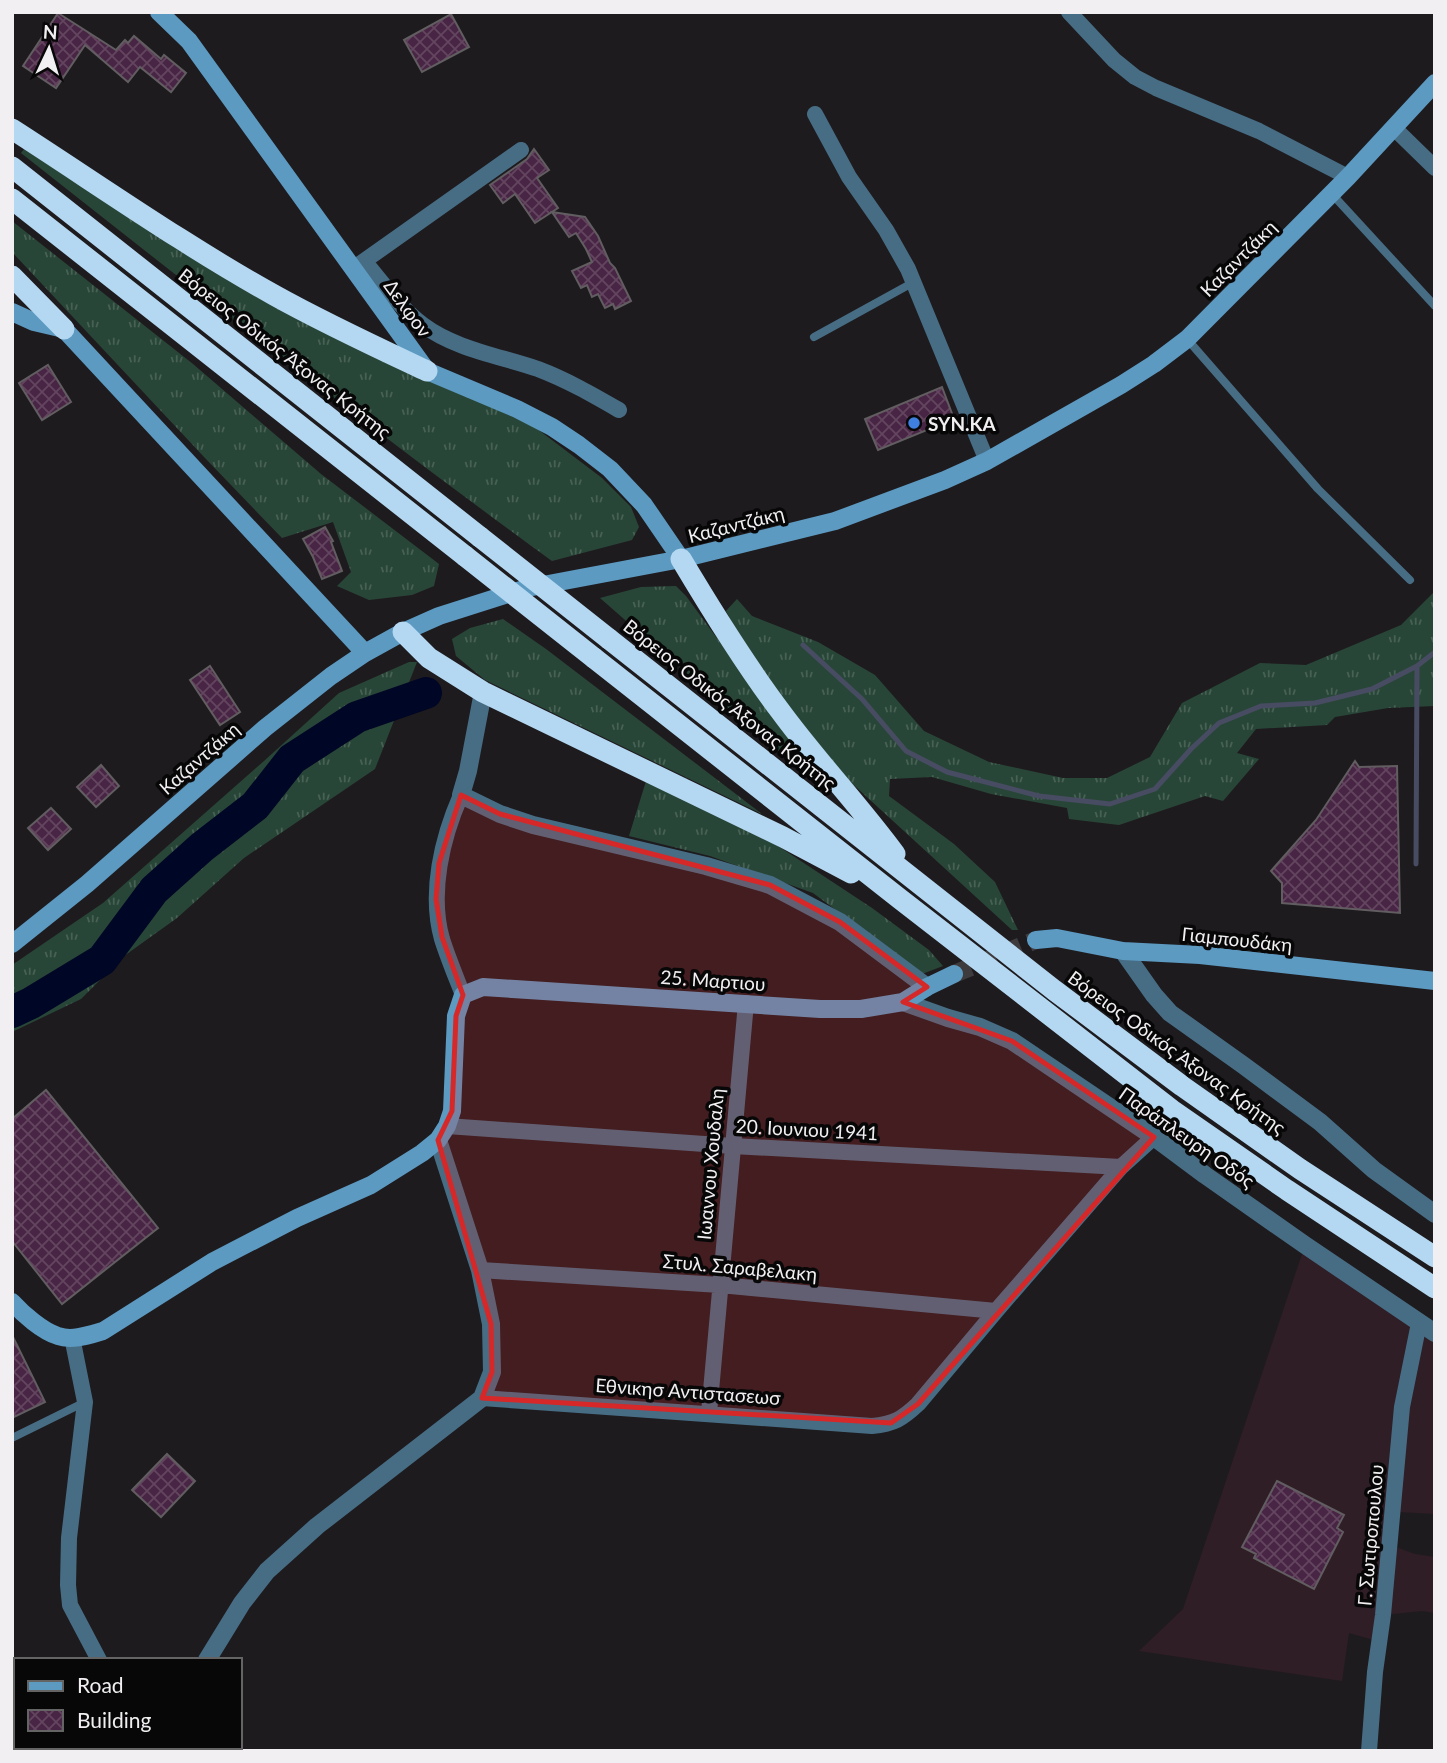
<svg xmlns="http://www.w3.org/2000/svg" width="1447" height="1763" font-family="Lato,sans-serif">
<defs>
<pattern id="grass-tufts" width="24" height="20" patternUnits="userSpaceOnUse" patternTransform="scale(1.75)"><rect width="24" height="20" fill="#284638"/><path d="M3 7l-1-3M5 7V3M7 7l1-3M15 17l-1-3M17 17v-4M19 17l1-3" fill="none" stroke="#486155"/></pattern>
<pattern id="building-cross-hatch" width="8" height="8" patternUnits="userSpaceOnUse" patternTransform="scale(1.75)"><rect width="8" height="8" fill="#482544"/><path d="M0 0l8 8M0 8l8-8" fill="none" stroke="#63455f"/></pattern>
</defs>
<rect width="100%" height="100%" fill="#1e1b1e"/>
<path fill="#2f1e26" d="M1305,1245L1435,1333V1514L1398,1512L1393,1546L1415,1554L1435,1557V1613L1422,1611L1384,1615L1381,1642L1349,1633L1342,1681L1139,1651L1183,1609Z"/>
<path fill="url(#grass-tufts)" d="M27,145L483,403L536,428L602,478L631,507L639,527L632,540L552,561C372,430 196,291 21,153Z
M12,221L193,364L321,474L439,564L434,586L412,595L369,600L337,586L351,572L333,522L282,538L205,458L12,252Z
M676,586L686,596L829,791L745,725L600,598L641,587Z
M1435,591V706L1388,708L1335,717L1327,725L1256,729L1237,753L1259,759L1223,801L1205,796L1119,825L1069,819L1067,808L991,794L932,777L890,779L889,796L954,844L995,882L1018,930H1012L833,766L766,677L739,636L726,611L737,599L752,616L818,642L875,675L924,731L989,762L1063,778H1107L1150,757L1182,703L1260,663L1306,665L1401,625Z
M503,619L546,649L762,814L485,680L456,656L452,639L470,628Z
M409,662H417L375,769L244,858L177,918L124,956L81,999L12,1032V965L103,903L264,761L339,693Z
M647,778L775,844L872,908L929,950L943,966L922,974L813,893L710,856L629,836Z"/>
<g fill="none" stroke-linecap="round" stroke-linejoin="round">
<path stroke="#484c62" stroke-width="5" d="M803,645L862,699L906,751L947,772L1039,796L1110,804L1155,789L1191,749L1219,723L1261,706L1315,703L1372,689L1417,666L1435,652
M1416,864L1417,666"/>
<path stroke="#000625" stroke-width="32" d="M12,1012L31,1003L102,960L154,890L202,847L255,806L292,759L357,717L426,693"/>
</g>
<path fill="url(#building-cross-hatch)" stroke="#615d60" stroke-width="2" d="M58,13L116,50L125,40L128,43L134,36L161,59L164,55L186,73L171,92L140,67L128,82L85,45L56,88L23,66Z
M451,14L469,47L422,72L404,40Z
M534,149L549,170L537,178L558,208L535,223L515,194L503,203L490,185L527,159Z
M552,212L585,217L598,236L610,263L615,268L631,301L615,309L613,304L605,308L598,294L592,297L587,285L581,288L572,271L592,262L586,249L576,233L569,237Z
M48,365L71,402L42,420L19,383Z
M942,387L954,419L878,450L865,419Z
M325,527L333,541L331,542L342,571L322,579L313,557L303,539Z
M210,666L240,712L220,725L190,680Z
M1355,761L1359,767L1397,766L1400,913L1282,903V883L1271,871L1316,820Z
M101,765L119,786L96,807L77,787Z
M51,808L71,829L48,850L28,828Z
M46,1090L158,1228L62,1304L12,1241V1119Z
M12,1335L45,1402L12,1418Z
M167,1454L195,1481L161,1517L132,1490Z
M1277,1481L1344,1515L1337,1528L1343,1532L1314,1589L1254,1558L1256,1554L1242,1547Z"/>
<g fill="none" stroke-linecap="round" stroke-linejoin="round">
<path stroke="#3e3b3e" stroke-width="18" stroke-dasharray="18 9" stroke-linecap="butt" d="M954,974L1036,940"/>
<path stroke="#476d85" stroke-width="8" d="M1331,193L1435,306
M814,337L914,282
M1187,339L1318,489L1410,580
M12,1438L85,1402"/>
<path stroke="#476d85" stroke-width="16" d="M1069,12L1114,60L1135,77L1156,88L1259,131L1348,177
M815,114L849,177L886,230L908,269L987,461
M1394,128L1435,168
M364,261C382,282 400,308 423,325C455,349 500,356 538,369C567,380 593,395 619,410
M357,266L521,150
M461,795C442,838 429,893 442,939C448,958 456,977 463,995
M447,1126L733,1146L1121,1167L1154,1137
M480,1270L720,1285L996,1311
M72,1337L85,1402L69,1538L68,1585L70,1605L99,1660
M482,1398L872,1426C894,1424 902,1419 918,1404L996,1311L1121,1167
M709,1413L746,1003
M1369,1751L1375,1672L1383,1615L1402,1407L1419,1323"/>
<path stroke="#476d85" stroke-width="18" d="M483,692L468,771L461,795L500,814L533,825L706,866L770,885L840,922L927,987
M1123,951L1154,995L1170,1013L1243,1065L1320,1122L1374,1170L1435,1214
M903,1002L948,1018L980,1027L1012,1041L1154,1137L1205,1175L1305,1245L1435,1333
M207,1660L242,1603L267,1571L317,1526L482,1398L492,1372L491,1324L480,1270L438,1140
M106,1751L114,1747"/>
<path stroke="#5c9ac2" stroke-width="18" d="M159,12L189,41L427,371L517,409L552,427L579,445L610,469L644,505L681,559
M12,312L34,322L64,329L365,653
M1036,940L1057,938L1123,951L1200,955L1435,981
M12,944L87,884L265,728L331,676L365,653L403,632L439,616L527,588L681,559L835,521L945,480L987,461L1121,385L1154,364L1187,339L1348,177L1435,83
M12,1302C23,1314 42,1331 58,1336C72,1341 89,1335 103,1331L212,1262L297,1218L371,1185L422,1153L438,1140L447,1126L452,1111L456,1016L463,995L483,987L820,1009H861L903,1002L927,987L954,974"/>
<path stroke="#b4d8f1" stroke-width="21" d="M12,129C99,185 184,245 274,295C324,323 376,347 427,371
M12,167L480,537
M12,199L465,556
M12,276L64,329
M681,559C712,611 744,663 781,712C817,761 859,805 895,854
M403,632L429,658L483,692L783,837L851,873
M609,639L1054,990L1182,1086L1300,1169L1435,1257
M594,658L900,899L1172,1110L1287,1190L1435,1288"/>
<path stroke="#b4d8f1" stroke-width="21" d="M480,537L609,639
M465,556L594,658"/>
</g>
<path fill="#d62828" fill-opacity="0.2" stroke="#d62828" stroke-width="5" stroke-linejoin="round" d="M461,795L500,814L770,885L840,922L927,987L903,1002L1012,1041L1154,1137L918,1404L891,1423L482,1398L492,1372L491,1324L438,1140L452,1111L456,1016L463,995L442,937L436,899L439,863Z"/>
<circle fill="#3f7fe0" stroke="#080708" stroke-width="2.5" cx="914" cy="423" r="7"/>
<g text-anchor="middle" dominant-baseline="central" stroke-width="7" stroke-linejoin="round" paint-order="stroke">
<g font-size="19" fill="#f1eff1" stroke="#080708">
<text transform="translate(1238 258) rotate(-45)">Καζαντζάκη</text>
<text transform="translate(408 308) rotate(54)">Δελφον</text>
<text transform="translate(285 353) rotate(38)">Βόρειος Οδικός Άξονας Κρήτης</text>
<text transform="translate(736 524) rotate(-14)">Καζαντζάκη</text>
<text transform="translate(730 704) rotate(38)">Βόρειος Οδικός Άξονας Κρήτης</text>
<text transform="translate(199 758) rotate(-41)">Καζαντζάκη</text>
<text transform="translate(1237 939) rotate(6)">Γιαμπουδάκη</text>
<text transform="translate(713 980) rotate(4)">25. Μαρτιου</text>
<text transform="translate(1177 1052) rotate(36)">Βόρειος Οδικός Άξονας Κρήτης</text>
<text transform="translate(807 1129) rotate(3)">20. Ιουνιου 1941</text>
<text transform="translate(1187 1137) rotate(35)">Παράπλευρη Οδός</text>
<text transform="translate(710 1164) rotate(-85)">Ιωαννου Χουδαλη</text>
<text transform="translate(740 1267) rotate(5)">Στυλ. Σαραβελακη</text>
<text transform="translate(688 1391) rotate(4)">Εθνικησ Αντιστασεωσ</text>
<text transform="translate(1370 1535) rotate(-85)">Γ. Σωτιροπουλου</text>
</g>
<g font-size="19" font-weight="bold" fill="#f1eff1" stroke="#080708" text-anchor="start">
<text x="928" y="423">SYN.KA</text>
</g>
</g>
<rect width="1447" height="1763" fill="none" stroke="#f1eff1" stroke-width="28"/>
<rect x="14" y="1658" width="228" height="91" fill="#080708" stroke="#656465" stroke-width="2"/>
<rect x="28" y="1681" width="35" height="10" fill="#5c9ac2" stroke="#656465" stroke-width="2"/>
<text x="77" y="1693" font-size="21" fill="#f1eff1">Road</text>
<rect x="28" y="1710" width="35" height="21" fill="url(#building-cross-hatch)" stroke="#656465" stroke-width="2"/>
<text x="77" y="1728" font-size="21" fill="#f1eff1">Building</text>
<g transform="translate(49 49) rotate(4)" stroke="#080708" stroke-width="5" paint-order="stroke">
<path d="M0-5L12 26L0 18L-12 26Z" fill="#f1eff1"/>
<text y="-10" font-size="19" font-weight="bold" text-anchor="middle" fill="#f1eff1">N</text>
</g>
</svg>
